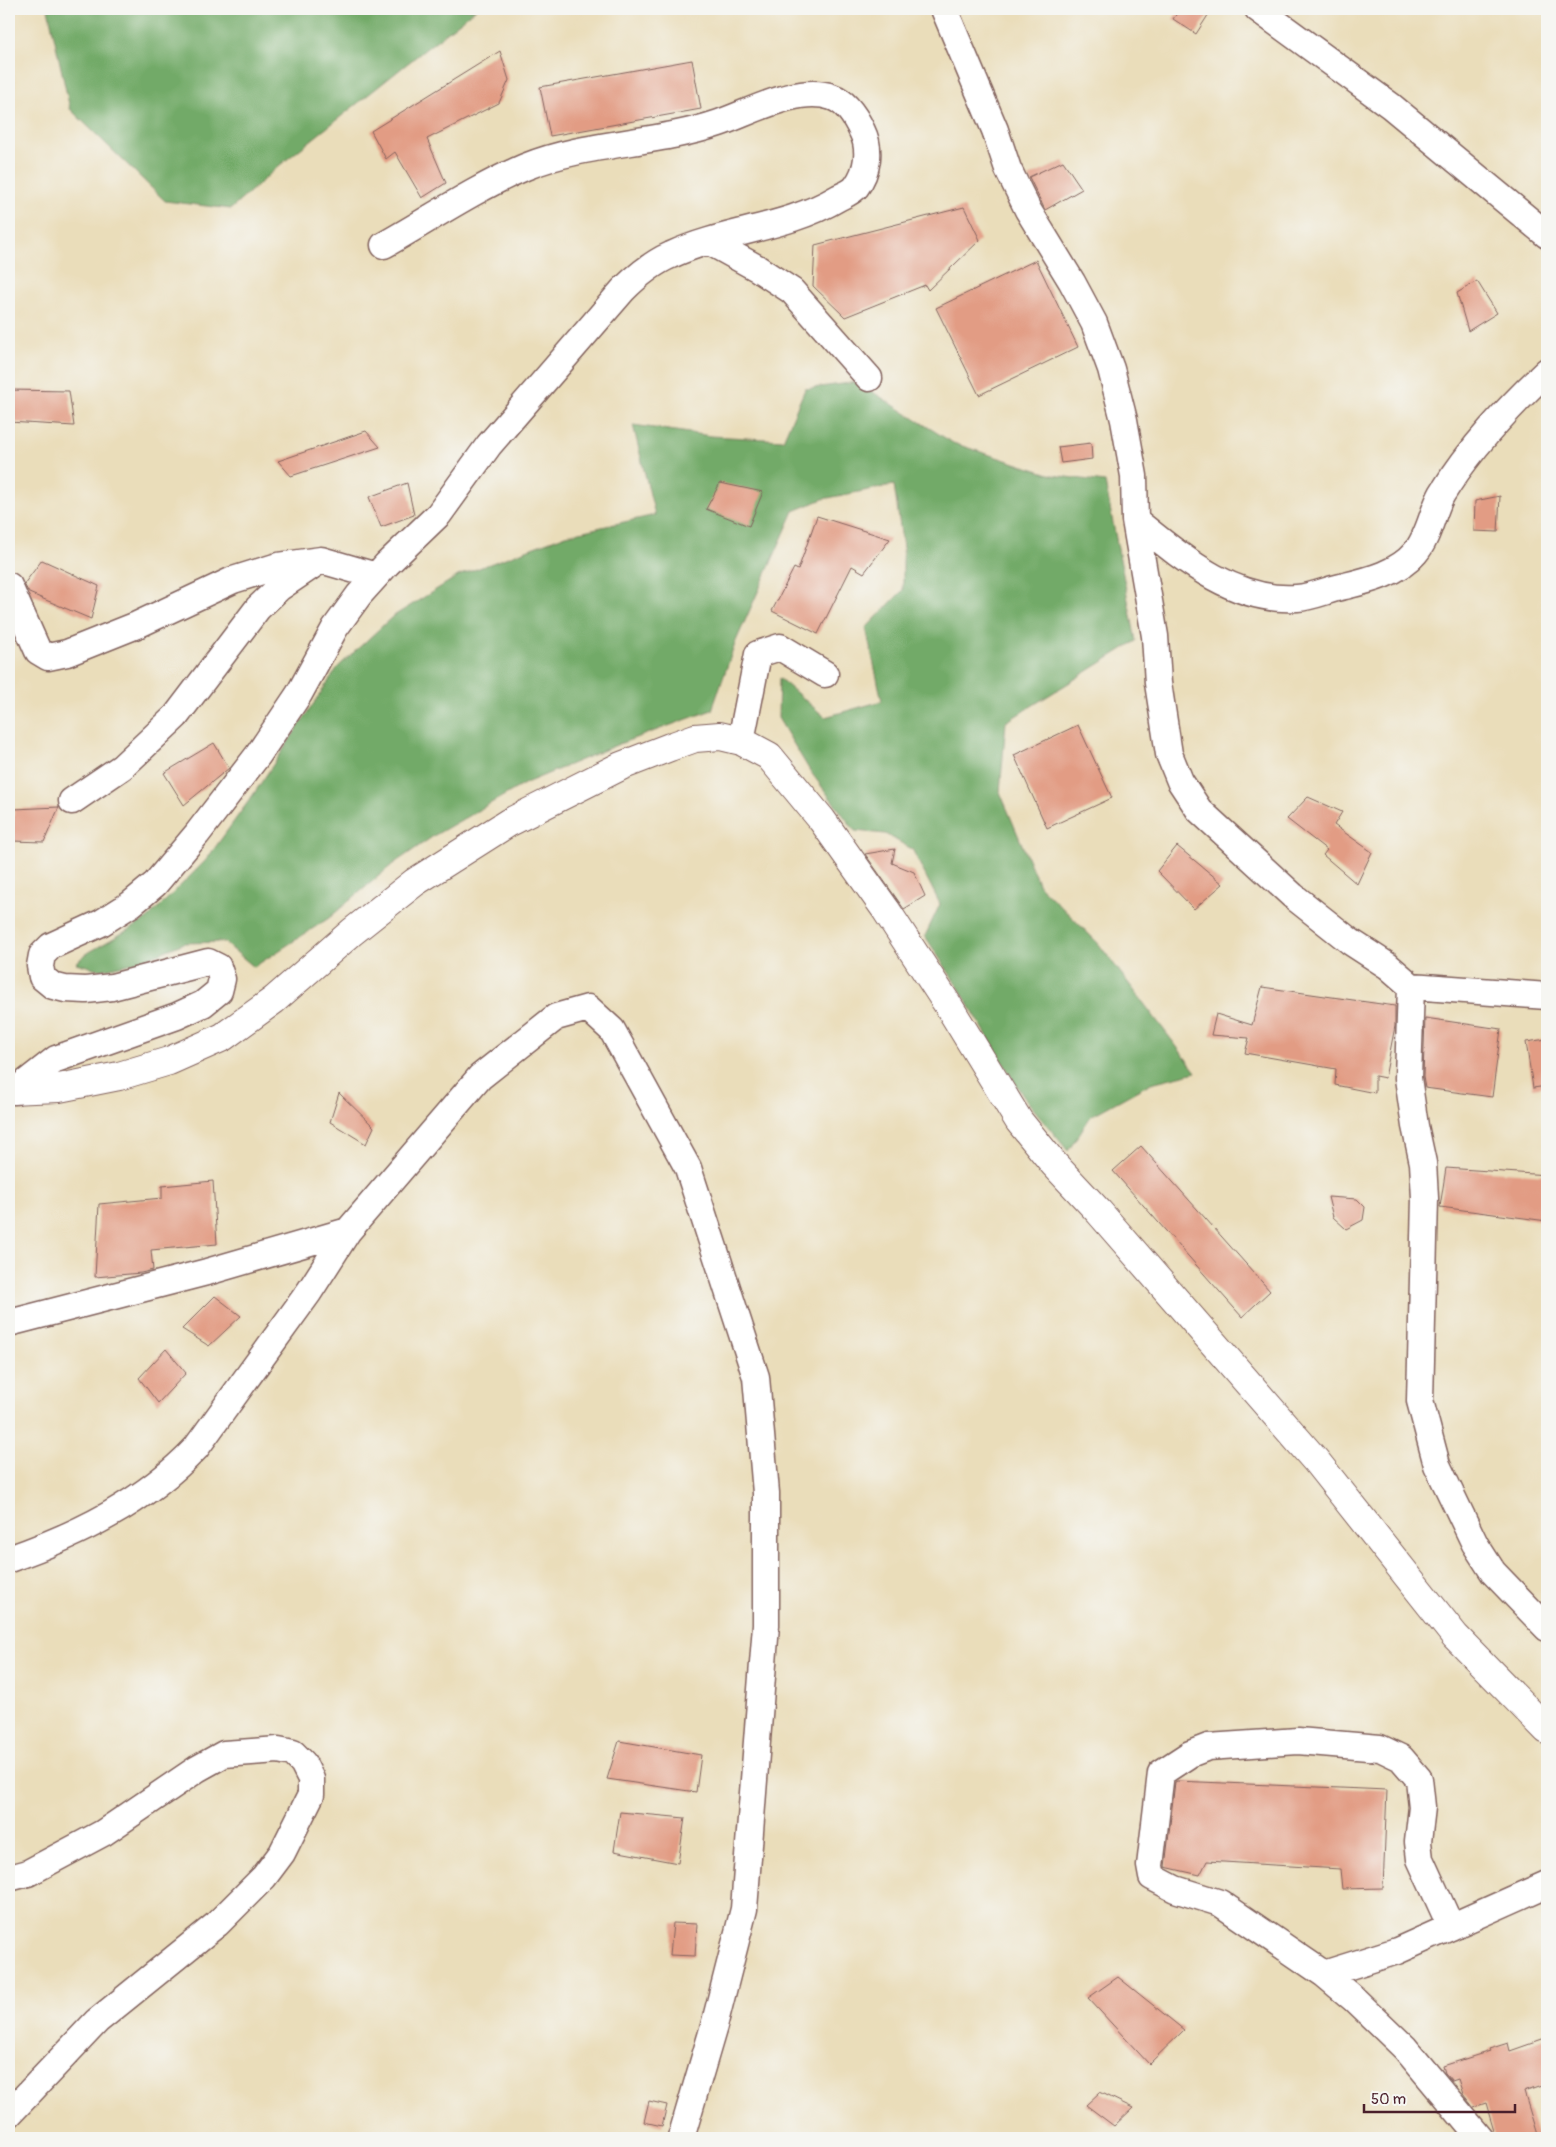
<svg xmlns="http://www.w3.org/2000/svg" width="1556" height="2147" font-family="Pangolin,sans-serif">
<rect width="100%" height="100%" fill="#f6f6f2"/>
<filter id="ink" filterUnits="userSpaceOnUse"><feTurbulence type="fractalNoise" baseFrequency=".02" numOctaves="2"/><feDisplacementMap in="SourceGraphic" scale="10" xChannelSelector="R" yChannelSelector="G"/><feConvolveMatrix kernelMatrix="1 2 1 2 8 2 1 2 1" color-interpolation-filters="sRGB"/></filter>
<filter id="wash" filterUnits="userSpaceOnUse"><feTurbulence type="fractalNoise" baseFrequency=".0096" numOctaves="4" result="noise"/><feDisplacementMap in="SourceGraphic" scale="20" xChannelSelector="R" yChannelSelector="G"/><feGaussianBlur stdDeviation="1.12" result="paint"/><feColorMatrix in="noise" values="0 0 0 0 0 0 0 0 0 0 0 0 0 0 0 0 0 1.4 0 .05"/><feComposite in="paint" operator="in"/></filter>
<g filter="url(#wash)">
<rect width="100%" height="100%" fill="#eaddba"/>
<path fill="#72aa68" stroke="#5e644a" d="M48,9H476L280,165L231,209L165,201L70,109Z
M857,382L953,443L1052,475L1105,482L1136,641L1006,722L1000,792L1039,885L1098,943L1196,1072L1151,1083L1091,1116L1068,1151L1023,1096L959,988L925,936L940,904L912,849L885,834L855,831L810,771L778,718L779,678L825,717L882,701L866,628L903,590V548L894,485L823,499L794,511L736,641L712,710L619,744L526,783L435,835L393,864L329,918L254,967L224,942L184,943L138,962L101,970L76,963L86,954L147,919L206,860L253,795L338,667L392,617L458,576L566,535L655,515L633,425L711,436L783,440L805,389Z"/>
<g id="blocks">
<path fill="#e29c84" d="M1180,9H1212L1196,34L1173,19Z
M500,51L509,80L499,103L427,139L446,183L422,198L395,152L386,159L371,131Z
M692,60L701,109L550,136L540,87Z
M1063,161L1082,189L1045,210L1029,177Z
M964,207L980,240L928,290L925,285L845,317L813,286L815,245Z
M1036,260L1078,347L979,395L936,308Z
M1477,281L1497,313L1468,331L1457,293Z
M9,390L69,391L74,426L9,422Z
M366,431L380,447L291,476L278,461Z
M1091,443L1092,459L1061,463L1058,447Z
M407,483L414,515L381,527L369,497Z
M720,483L763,492L749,526L706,509Z
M1500,496L1498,532L1474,531L1475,501Z
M817,516L890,539L864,573L852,566L818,634L772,611L794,568L798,570Z
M42,560L99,586L91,619L29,593L24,584Z
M1078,725L1112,798L1047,828L1014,755Z
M214,743L229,768L184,805L164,773Z
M1308,797L1342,812L1334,825L1372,852L1357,884L1323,855L1327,850L1287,819Z
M59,807L44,842L12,841L14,809Z
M1177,846L1223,884L1194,909L1157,871Z
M895,849L892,863L914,872L925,896L904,909L865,854Z
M1262,987L1395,1006V1026L1385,1078L1375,1076V1093L1335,1085L1336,1069L1245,1053L1249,1038L1211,1035L1216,1014L1252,1025Z
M1425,1018L1501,1029L1492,1097L1425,1088L1423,1077Z
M1547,1039V1086L1533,1088L1526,1042Z
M339,1093L374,1127L366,1144L330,1122Z
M1141,1146L1270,1291L1242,1317L1113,1171Z
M1446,1168L1547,1175V1221L1440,1207Z
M213,1181L217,1244L151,1250L153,1270L141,1273L95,1277L99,1204L162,1198V1186Z
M1328,1197L1357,1199L1365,1207L1363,1220L1346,1229L1333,1217Z
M215,1296L241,1316L209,1346L182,1329Z
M166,1349L186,1373L158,1403L139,1378Z
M619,1741L701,1755L696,1792L607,1779Z
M1177,1781L1387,1790L1383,1888L1342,1889L1340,1869L1207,1861L1200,1875L1165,1867L1175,1782Z
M620,1812L685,1818L678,1863L614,1851Z
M673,1923L697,1924L695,1956L670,1955Z
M1118,1977L1184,2030L1149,2064L1088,1998Z
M1547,2038V2084L1524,2092L1538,2138H1496L1486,2104L1474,2108L1463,2094L1458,2079L1452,2081L1445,2073L1443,2066L1490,2051L1489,2049L1508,2043L1510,2051Z
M1100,2092L1133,2108L1114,2126L1086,2105Z
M649,2101L667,2105L662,2126L644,2122Z"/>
</g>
</g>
<g filter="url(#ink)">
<use href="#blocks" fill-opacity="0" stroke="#82625d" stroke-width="1"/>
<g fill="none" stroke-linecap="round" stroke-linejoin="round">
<defs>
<path id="minor" d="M944,9L995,130L1008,169L1028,210L1072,282L1094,323L1111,369L1124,420L1134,476L1135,520L1155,636L1158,683L1169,754L1180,781L1199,810L1293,896L1351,942L1388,966L1411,986L1408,1078L1415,1126L1423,1163L1425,1198L1420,1401L1437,1465L1475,1544L1493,1572L1547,1628
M1258,9L1391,106L1547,235
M710,242L757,268L792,291L869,378
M1135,520C1181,557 1234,603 1297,598C1313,597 1329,589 1345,586C1370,580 1398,573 1415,553C1429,537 1432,512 1442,494C1470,448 1508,408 1547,371
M9,586L38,651L48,657L67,653L137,625L233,580L278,566L321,560L376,576
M741,741L758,654L780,647L825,674
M72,801L122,767L176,716L258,608L279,588L316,563
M1411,986L1547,996
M15,1091L56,1059L177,1016L203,1004L219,991L222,979L218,967L208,962L112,987L86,990L65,989L53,986L42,977L40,966L42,955L51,946L101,923L131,904L155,884L197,834L258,755L299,694L335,628L359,595L387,564L439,514L489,445L623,290C637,276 652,263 671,255C725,230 786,229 838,198C844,195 852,192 856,187C868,171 871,149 862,131C856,118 847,102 832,97C798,85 751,112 719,123C658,144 585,142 525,167C476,188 430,219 384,245
M9,1323L207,1272L348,1231
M9,1559C78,1535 145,1502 196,1448L309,1292L348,1231L480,1077L556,1017L588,1008L612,1030L688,1168L756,1377L766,1493V1625L744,1909L714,2026L681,2138
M9,1878L28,1873L103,1833L197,1769L224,1754L278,1750L293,1753L303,1763L311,1779V1795L282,1853L264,1877L217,1924L97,2021L9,2114
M1324,1974L1220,1903L1175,1889L1152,1877L1150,1866L1161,1773L1190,1754L1208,1747L1298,1741L1380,1748L1401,1758L1419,1779L1422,1807L1418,1842L1420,1859L1451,1927
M1480,2138L1405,2048L1355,2000L1324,1974L1397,1951L1547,1884"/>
<path id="major" d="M9,1090L59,1088L119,1076L169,1061L223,1037L274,1000L352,932L415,882L508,823L621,766L670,747L695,738L720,736L741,741L769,756L822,820L886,910L948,1005L1019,1121L1054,1164L1099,1212L1316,1461L1455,1636L1547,1730"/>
</defs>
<use href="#minor" stroke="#82625d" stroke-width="29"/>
<use href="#major" stroke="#82625d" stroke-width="30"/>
<use href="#minor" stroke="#fff" stroke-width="26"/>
<use href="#major" stroke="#fff" stroke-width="28"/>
</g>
</g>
<rect width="1556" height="2147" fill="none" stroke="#f6f6f2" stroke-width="30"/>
<path d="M1364 2104v8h151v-8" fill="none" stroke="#4a1f2b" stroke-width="2.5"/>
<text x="1371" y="2104" font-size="15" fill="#4a1f2b" stroke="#f6f6f2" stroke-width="4" paint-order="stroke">50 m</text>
</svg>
